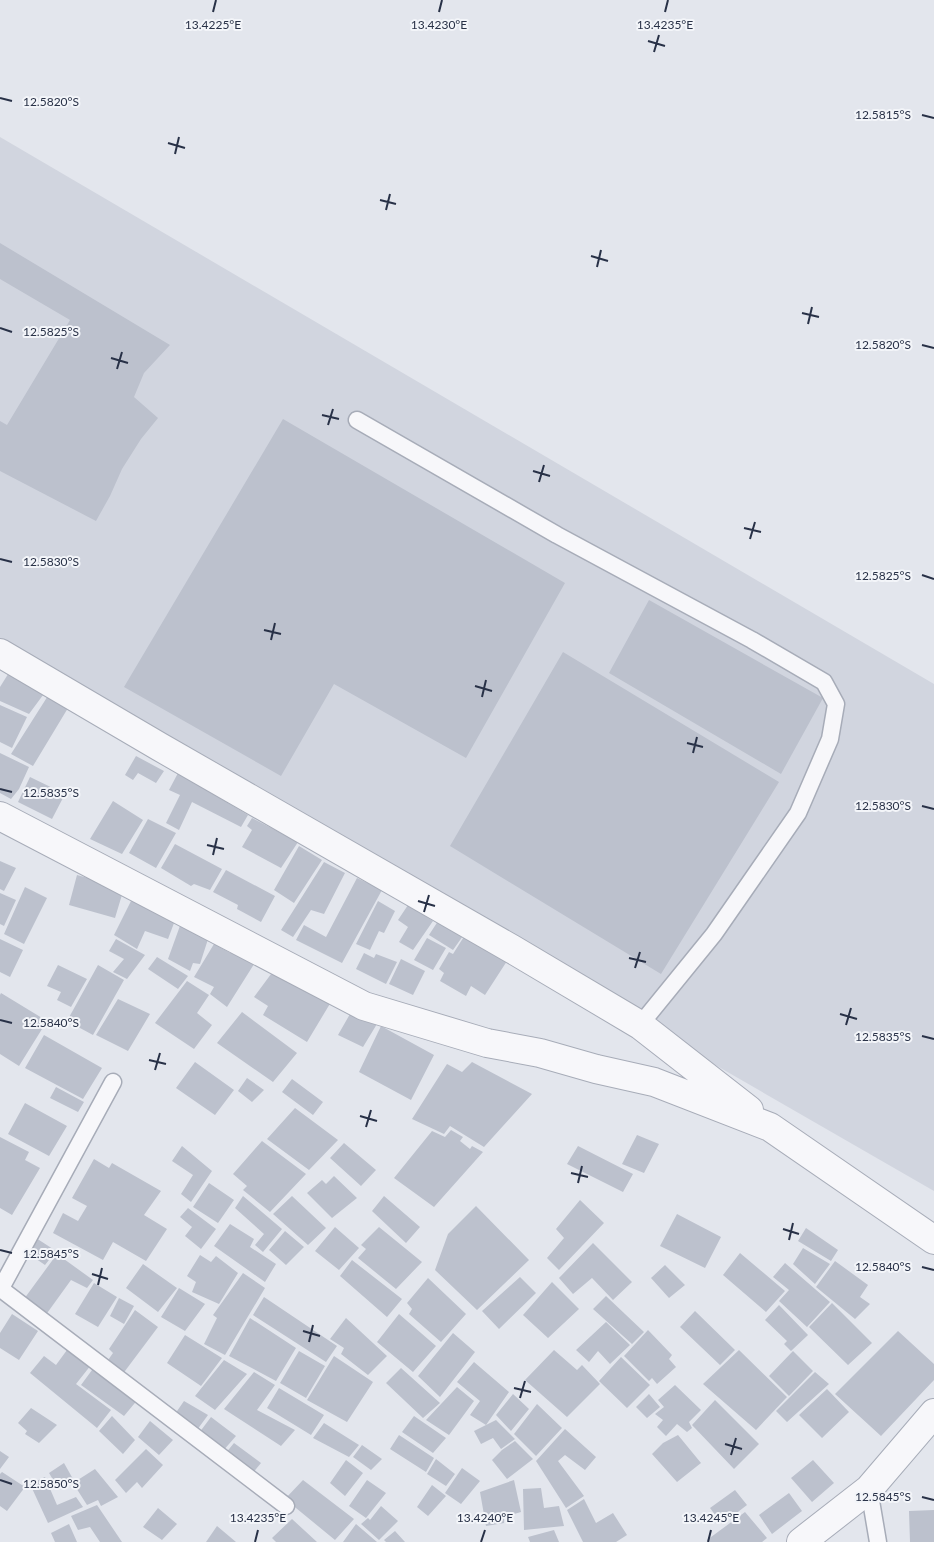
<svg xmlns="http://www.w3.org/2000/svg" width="934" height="1542" font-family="Lato,sans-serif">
<rect width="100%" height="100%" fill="#e3e6ed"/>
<path fill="#d1d5df" d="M0,137L934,684V1191L0,653Z"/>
<path fill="#bcc1cd" d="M0,243L170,345L144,373L134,397L158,418L141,439L122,469L110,496L96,521L0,471V421L7,425L70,320L0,279Z
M283,419L565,583L466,758L334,684L281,776L124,687Z
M649,600L823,698L781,774L609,673Z
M563,652L779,782L661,974L450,846Z
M10,671L46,691L29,714L0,701V687Z
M51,691L71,703L33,766L11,754Z
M0,705L27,717L12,748L0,742Z
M0,753L29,767L19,789L11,799L0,793Z
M136,756L164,771L156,783L138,773L133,780L125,775Z
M178,773L248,815L241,827L192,802L179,830L166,823L180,795L169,790Z
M30,777L65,794L52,819L18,802Z
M113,801L143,820L122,854L90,839Z
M252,818L298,842L281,868L242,847L252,830L247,826Z
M148,819L176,833L156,868L129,853Z
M175,844L222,869L210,890L194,884L191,886L161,868Z
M299,846L322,860L294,903L274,890Z
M0,861L16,868L4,891L0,889Z
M324,862L345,873L324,914L311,910L293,937L281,930Z
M226,870L275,896L261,922L237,909L238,905L213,892Z
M77,875L124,888L115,918L69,905Z
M357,878L382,890L342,963L296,940L304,925L326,937Z
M25,887L47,898L24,944L4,934Z
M0,893L16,900L4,926L0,924Z
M135,893L177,915L168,939L145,931L137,949L114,935Z
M378,901L395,911L384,933L379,931L370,950L356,944Z
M408,905L433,921L413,950L399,942L408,927L398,920Z
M440,918L465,933L453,950L429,935Z
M181,923L210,933L200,964L193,963L190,971L168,959Z
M465,935L507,961L485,995L471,986L466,996L440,981L444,973L439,969L449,952L453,954Z
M427,938L446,948L433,970L414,960Z
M0,939L23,950L10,977L0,972Z
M116,939L145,955L127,979L113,972L124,959L109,951Z
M214,944L230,953L234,950L256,961L227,1007L210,994L214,987L194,977Z
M364,953L374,958L376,954L397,962L386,984L356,969Z
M157,957L188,976L178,989L148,969Z
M401,959L425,971L413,995L389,984Z
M58,965L87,979L71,1007L57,1000L61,992L47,986Z
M98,965L124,980L93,1035L67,1021Z
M277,966L334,997L307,1042L263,1015L268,1006L254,997Z
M187,981L209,995L197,1013L212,1025L194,1049L155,1023Z
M1,993L47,1021L19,1066L0,1054V995Z
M118,999L150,1014L128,1051L96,1035Z
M354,1007L380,1019L363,1047L338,1035Z
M242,1012L297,1053L273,1082L217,1043Z
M381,1026L434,1055L411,1100L359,1072Z
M44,1035L102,1068L83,1099L25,1068Z
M195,1062L234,1090L215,1115L176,1088Z
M472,1062L532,1094L484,1147L450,1126L444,1134L412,1119L447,1064L462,1072Z
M247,1078L264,1090L252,1102L238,1091Z
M292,1079L323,1102L313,1115L282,1092Z
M56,1087L84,1102L78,1112L50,1098Z
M25,1103L67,1126L49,1156L8,1134Z
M295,1108L338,1140L309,1170L267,1139Z
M451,1130L463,1137L460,1141L470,1149L472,1146L483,1152L434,1207L394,1178L432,1131L445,1137Z
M637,1135L659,1144L644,1173L622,1164Z
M0,1137L29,1152L25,1160L40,1168L12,1215L0,1208Z
M262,1141L306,1174L270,1212L243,1190L247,1186L233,1174Z
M344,1143L376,1170L361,1186L330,1158Z
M182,1146L212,1171L191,1202L181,1194L193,1175L172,1161Z
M578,1146L633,1174L623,1192L567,1164Z
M94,1159L109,1168L112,1163L161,1191L144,1215L167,1229L146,1261L113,1242L103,1260L53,1233L63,1213L78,1221L87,1206L72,1198Z
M334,1176L357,1198L332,1218L307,1193L322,1180L326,1184Z
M209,1183L234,1200L218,1223L193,1207Z
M243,1196L282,1229L263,1252L255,1245L264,1234L235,1208Z
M292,1196L326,1228L308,1245L273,1214Z
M384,1196L420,1227L406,1243L372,1211Z
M580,1200L604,1223L559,1270L547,1258L564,1238L556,1229Z
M476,1206L529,1260L477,1310L435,1270L448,1234Z
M188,1208L216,1229L201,1249L185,1236L192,1227L180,1217Z
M677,1214L721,1237L705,1268L660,1246Z
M230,1224L254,1239L250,1247L276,1264L265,1282L214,1246Z
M335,1227L359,1248L339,1270L315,1251Z
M379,1227L422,1262L396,1289L358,1258L366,1249L361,1245Z
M806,1228L838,1250L831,1261L798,1241Z
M285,1231L304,1247L286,1265L269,1250Z
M36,1238L56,1251L45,1265L26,1252Z
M593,1243L632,1282L613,1300L592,1278L573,1294L559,1278Z
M803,1248L830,1264L815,1284L793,1264Z
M740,1253L785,1291L766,1312L723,1275Z
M57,1254L93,1280L87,1288L71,1280L45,1316L24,1299Z
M200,1255L211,1262L216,1256L238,1273L219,1304L192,1292L196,1282L187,1276Z
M352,1260L402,1299L387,1317L340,1276Z
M835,1261L868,1285L860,1297L870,1304L855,1319L816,1287Z
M785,1263L830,1302L807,1327L779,1301L789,1290L773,1277Z
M143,1264L177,1288L158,1312L126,1288Z
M665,1265L685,1285L669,1298L651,1278Z
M243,1273L265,1288L225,1355L204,1344L217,1318L213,1315Z
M520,1277L536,1293L499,1329L482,1311Z
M428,1278L466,1314L441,1342L409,1314L412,1309L407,1303Z
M552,1282L579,1309L548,1338L523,1315Z
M94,1283L117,1297L98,1327L75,1314Z
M179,1288L205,1304L185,1331L161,1317Z
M606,1296L644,1332L632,1344L593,1309Z
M264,1297L337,1346L326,1362L253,1315Z
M119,1298L134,1306L124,1324L110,1316Z
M832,1303L872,1343L848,1365L809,1327Z
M779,1305L808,1335L791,1351L784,1344L787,1341L765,1320Z
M135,1310L158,1327L122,1375L106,1363L113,1353L109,1349Z
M695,1311L735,1350L720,1365L680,1327Z
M12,1314L38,1331L19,1360L0,1348V1333Z
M399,1314L436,1346L413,1372L377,1342Z
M250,1318L296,1348L276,1381L229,1356Z
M346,1318L387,1356L368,1375L341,1354L344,1348L330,1339Z
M606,1322L630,1345L610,1364L598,1351L589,1362L576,1350Z
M648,1330L672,1355L669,1359L676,1367L657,1384L652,1378L649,1381L624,1356Z
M898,1331L934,1364V1380L881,1436L835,1394Z
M453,1333L475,1352L440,1397L418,1376Z
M185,1335L222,1358L201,1386L167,1363Z
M67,1350L91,1365L76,1384L111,1410L97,1428L30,1373L44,1356L56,1365Z
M554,1350L577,1370L582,1365L600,1384L567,1417L525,1380Z
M739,1350L787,1397L756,1430L703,1384Z
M299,1351L325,1366L306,1398L280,1383Z
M793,1351L813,1371L789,1396L769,1376Z
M334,1356L373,1382L347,1422L307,1400Z
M621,1357L650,1385L627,1408L599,1381Z
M224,1360L247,1374L215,1410L195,1396Z
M474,1362L509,1392L486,1425L470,1415L480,1401L457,1382Z
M95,1366L139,1398L124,1416L81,1385Z
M401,1368L440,1403L423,1418L386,1383Z
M254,1372L275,1385L257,1410L295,1430L281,1446L224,1409Z
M815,1372L829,1384L787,1422L776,1411Z
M675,1385L701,1410L689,1422L692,1428L687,1432L677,1424L666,1436L657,1427L663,1420L655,1414L664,1407L658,1400Z
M457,1387L474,1401L449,1435L426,1420Z
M279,1388L324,1415L311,1435L267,1408Z
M827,1389L849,1412L822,1438L799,1415Z
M513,1394L529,1409L511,1431L496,1415Z
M649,1394L660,1407L647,1418L636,1407Z
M715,1400L759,1444L734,1469L692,1425Z
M184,1401L208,1415L197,1430L175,1414Z
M537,1404L562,1428L536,1456L514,1434Z
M31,1408L57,1425L39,1443L25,1434L27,1431L18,1423Z
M112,1416L135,1440L123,1454L99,1431Z
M414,1416L446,1438L433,1453L402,1432Z
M211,1417L236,1436L222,1452L199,1433Z
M496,1420L515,1439L501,1449L493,1438L481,1444L474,1431Z
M150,1421L173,1440L159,1455L138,1437Z
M324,1423L359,1445L349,1457L313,1438Z
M565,1429L596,1457L585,1470L565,1455L558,1461L584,1496L566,1508L536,1461Z
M399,1435L434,1458L426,1472L390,1449Z
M678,1435L701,1463L677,1482L652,1454L663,1443Z
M515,1441L533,1459L507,1479L492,1460L502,1450Z
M234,1443L261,1463L251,1475L225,1454Z
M362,1445L382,1459L371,1470L353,1457Z
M146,1449L163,1465L142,1488L137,1482L126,1493L115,1480Z
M0,1451L9,1457L0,1469Z
M436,1459L455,1474L446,1486L427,1474Z
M346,1460L363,1473L345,1496L330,1483Z
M813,1460L834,1483L812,1502L791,1478Z
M64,1463L73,1479L58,1488L49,1473Z
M462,1468L480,1481L461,1504L445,1493Z
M95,1469L118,1497L101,1506L98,1500L87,1505L73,1483Z
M2,1472L25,1487L7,1511L0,1506V1474Z
M45,1477L57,1505L76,1497L83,1507L48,1523L30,1484Z
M303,1480L354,1519L335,1540L285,1499Z
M367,1480L386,1493L366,1518L349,1506Z
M514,1480L521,1512L504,1517V1523L486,1526L480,1492Z
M432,1485L446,1496L428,1516L417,1507Z
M541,1488L544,1508L559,1506L564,1526L524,1530L523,1489Z
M735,1490L747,1505L722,1524L710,1508Z
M789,1493L802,1511L772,1534L759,1515Z
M584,1499L596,1523L613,1513L627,1535L616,1542H583L567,1510Z
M97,1505L122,1542H100L90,1527L78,1530L71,1516Z
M381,1506L398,1521L379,1540L361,1524L368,1518L370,1520Z
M158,1508L177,1524L162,1540L143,1527Z
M934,1510V1542H910L909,1511Z
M745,1512L767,1538L762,1542H709L707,1540Z
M292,1519L317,1542H276L272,1538Z
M69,1524L77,1542H55L51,1533Z
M356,1524L377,1542H343Z
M217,1526L236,1542H206Z
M554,1530L559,1542H530L528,1537Z
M395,1531L405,1542H386L384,1540Z"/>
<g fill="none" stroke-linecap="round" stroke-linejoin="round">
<defs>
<path id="service" d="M357,420L557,535L752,640L824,682L836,704L830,739L798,813L714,934L640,1025
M1,1289L286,1506
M0,1290L113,1082
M869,1489L878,1542"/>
<path id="minor" d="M0,653L160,747L512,949L640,1025L749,1110
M0,816L364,1006L487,1043L540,1053L596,1069L654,1082L770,1127L934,1240
M801,1542L869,1489L934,1413"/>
</defs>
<use href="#service" stroke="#a7acb8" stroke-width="19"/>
<use href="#minor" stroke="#a7acb8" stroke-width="30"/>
<use href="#service" stroke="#f7f7fa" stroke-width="16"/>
<use href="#minor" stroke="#f7f7fa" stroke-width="28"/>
</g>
<path fill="none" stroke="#283147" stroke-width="2" d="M213,12L216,0M439,12L442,0M665,12L668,0M648,41L665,46M654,52L659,35M0,98L12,101M922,115L934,118M168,143L185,148M175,154L179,137M380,200L396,204M386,210L390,194M591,256L608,261M597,267L601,250M802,313L819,317M808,324L812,307M0,328L12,332M922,345L934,348M111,358L128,363M117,369L122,352M322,415L339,419M328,425L333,409M533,471L550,476M539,482L544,465M744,528L761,532M750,539L755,522M0,559L12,562M922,575L934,579M264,630L281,634M271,640L275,623M475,686L492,691M482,697L486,680M687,743L703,747M693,753L697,737M0,789L12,792M922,806L934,809M207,845L224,849M213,855L217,838M418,901L435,906M424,912L429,895M629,958L646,962M635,968L640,952M840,1014L857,1019M0,1020L12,1023M846,1025L851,1008M922,1036L934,1039M149,1060L166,1064M155,1070L160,1053M360,1116L377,1121M366,1127L371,1110M571,1173L588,1177M578,1183L582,1166M783,1229L799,1234M789,1240L793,1223M0,1250L12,1253M922,1267L934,1270M92,1274L108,1279M98,1285L102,1268M303,1331L320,1336M309,1342L313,1325M514,1388L531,1392M520,1398L525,1381M725,1444L742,1449M731,1455L736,1438M0,1480L12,1484M922,1497L934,1500M255,1542L258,1530M481,1542L485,1530M708,1542L711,1530"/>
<g font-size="12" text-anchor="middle" fill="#283147" stroke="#f3f5f9" stroke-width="4" stroke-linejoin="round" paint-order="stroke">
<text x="213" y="29">13.4225°E</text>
<text x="439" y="29">13.4230°E</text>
<text x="665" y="29">13.4235°E</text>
<text x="51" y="106">12.5820°S</text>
<text x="883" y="119">12.5815°S</text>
<text x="51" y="336">12.5825°S</text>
<text x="883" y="349">12.5820°S</text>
<text x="51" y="566">12.5830°S</text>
<text x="883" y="580">12.5825°S</text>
<text x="51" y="797">12.5835°S</text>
<text x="883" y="810">12.5830°S</text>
<text x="51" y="1027">12.5840°S</text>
<text x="883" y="1041">12.5835°S</text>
<text x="51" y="1258">12.5845°S</text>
<text x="883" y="1271">12.5840°S</text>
<text x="51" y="1488">12.5850°S</text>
<text x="883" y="1501">12.5845°S</text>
<text x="258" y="1522">13.4235°E</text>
<text x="485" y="1522">13.4240°E</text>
<text x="711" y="1522">13.4245°E</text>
</g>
</svg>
